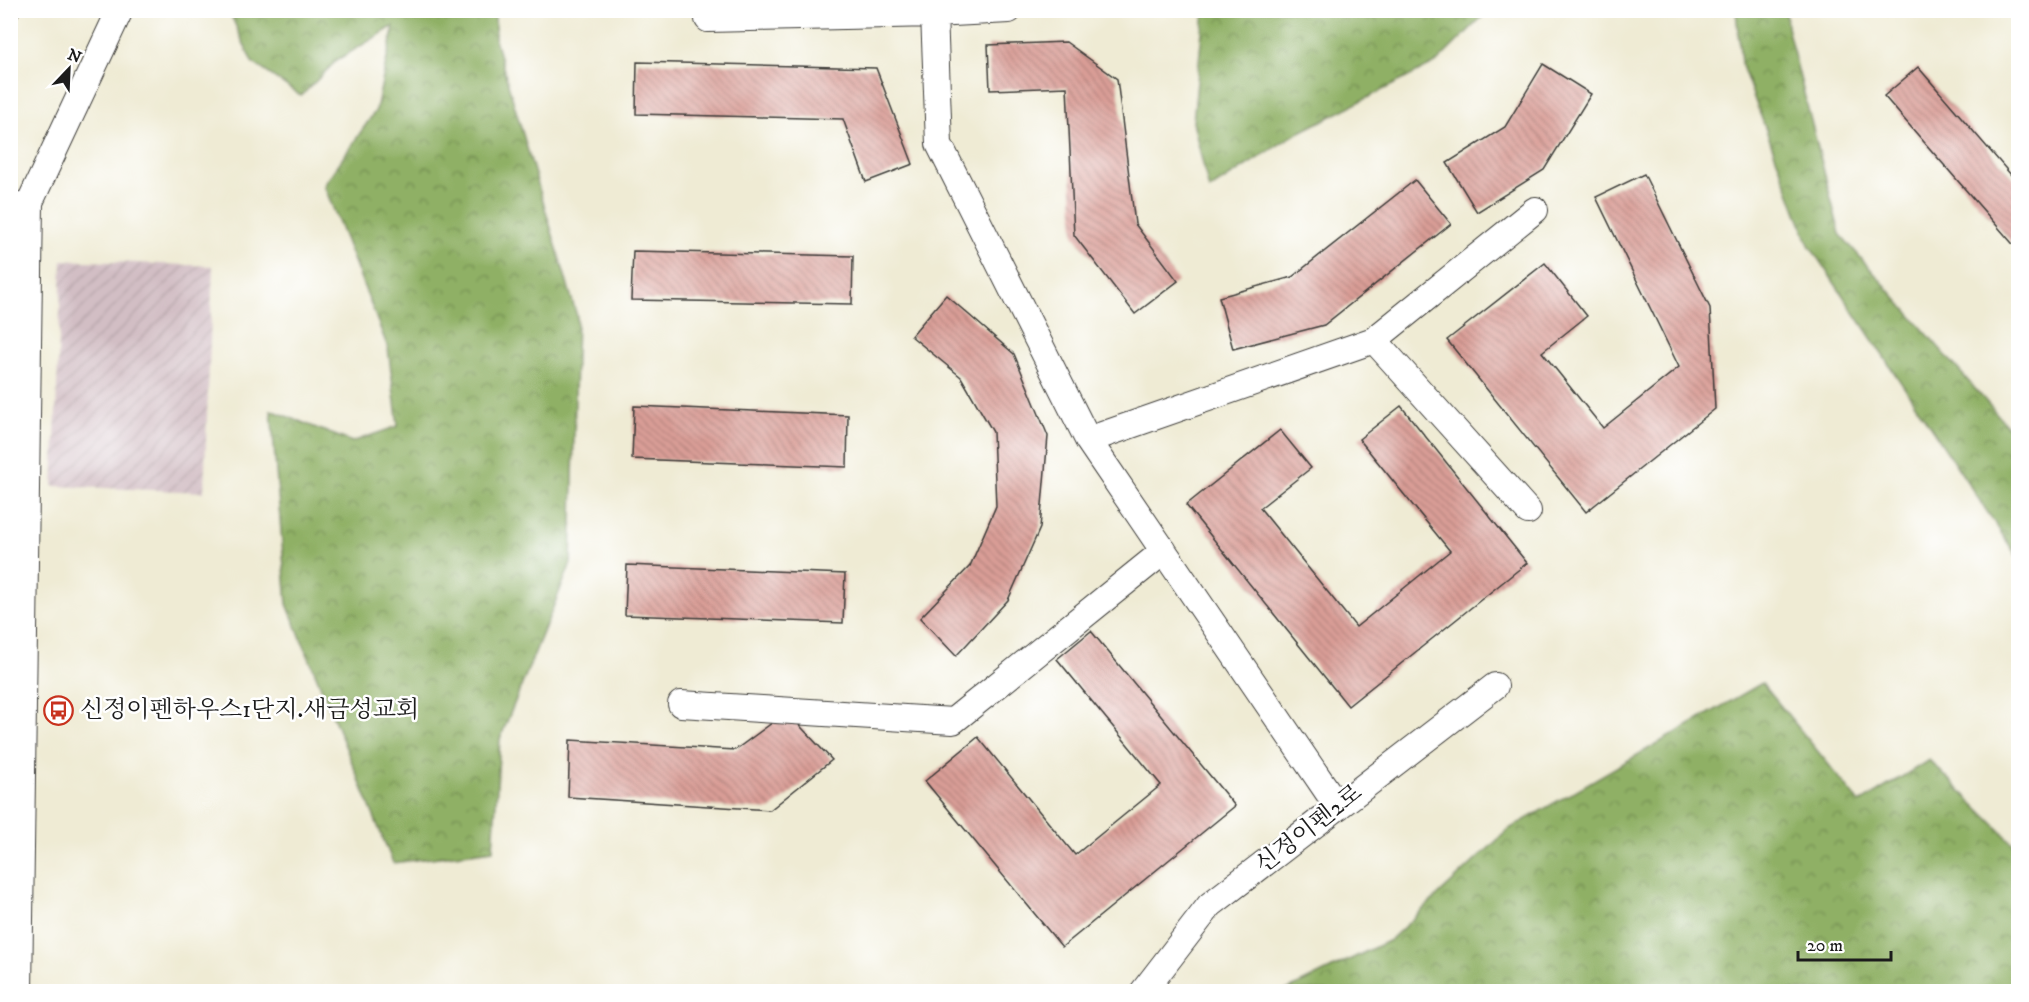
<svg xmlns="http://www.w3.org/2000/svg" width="2029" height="1002" font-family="'IM FELL DW Pica','Noto Serif KR',serif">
<defs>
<pattern id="industrial-furrows" width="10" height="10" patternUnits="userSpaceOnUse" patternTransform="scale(1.5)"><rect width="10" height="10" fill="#d2bec4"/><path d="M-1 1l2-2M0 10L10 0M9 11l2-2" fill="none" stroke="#b4a3a8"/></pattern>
<pattern id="forest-crowns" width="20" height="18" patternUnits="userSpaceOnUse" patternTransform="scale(1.5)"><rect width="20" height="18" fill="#8fb065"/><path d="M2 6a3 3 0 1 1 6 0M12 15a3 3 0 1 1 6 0" fill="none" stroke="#748e52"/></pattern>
<pattern id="building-back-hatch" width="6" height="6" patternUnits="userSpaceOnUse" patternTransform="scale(1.5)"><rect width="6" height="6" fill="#da9e97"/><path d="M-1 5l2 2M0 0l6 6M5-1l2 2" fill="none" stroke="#b0807a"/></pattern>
</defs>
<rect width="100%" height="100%" fill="#fff"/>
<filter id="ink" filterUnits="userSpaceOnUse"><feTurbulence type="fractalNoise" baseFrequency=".0167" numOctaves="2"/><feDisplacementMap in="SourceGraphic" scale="12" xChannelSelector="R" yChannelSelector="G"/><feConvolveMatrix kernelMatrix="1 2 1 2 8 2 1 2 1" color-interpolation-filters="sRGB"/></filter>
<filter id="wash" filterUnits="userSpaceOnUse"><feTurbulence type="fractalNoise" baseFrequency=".008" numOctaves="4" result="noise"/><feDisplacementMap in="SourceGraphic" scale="24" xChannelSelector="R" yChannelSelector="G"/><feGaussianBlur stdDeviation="1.35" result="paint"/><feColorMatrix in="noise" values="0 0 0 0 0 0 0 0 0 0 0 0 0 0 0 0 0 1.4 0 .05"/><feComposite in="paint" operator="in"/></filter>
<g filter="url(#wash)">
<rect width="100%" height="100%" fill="#efebd4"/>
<path fill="url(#industrial-furrows)" d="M62,260L213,266L204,492L53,486Z"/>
<path fill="url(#forest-crowns)" stroke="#566640" stroke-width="1.5" d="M229,11H495V40L577,316L571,563L500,739L493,850L393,863L287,604L271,410L352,442L398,426L388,348L324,185L376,110L394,26L337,60L301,96L252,62Z
M1204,11V10L1488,11L1436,63L1292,136L1209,190L1193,122Z
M1736,11H1786L1787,27L1840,234L2018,438V558L1809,245L1741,63Z
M1762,683L1860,803L1929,760L2018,848V991H1285L1390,940L1509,829Z"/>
<g id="blocks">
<path fill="url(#building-back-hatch)" d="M1066,42L1117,79L1135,224L1178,281L1135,314L1074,235L1067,87L990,90L988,45Z
M637,62L876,68L913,164L866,182L843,119L636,114Z
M1543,64L1591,94L1544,170L1477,212L1447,163L1505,127Z
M1918,67L2018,183V250L1884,96Z
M1644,174L1710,308L1715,409L1586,512L1447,340L1545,263L1587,316L1542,352L1603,428L1679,367L1596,197Z
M1415,180L1451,224L1324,325L1233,349L1219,297L1292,277Z
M633,251L853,256L852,304L631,300Z
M946,295L1014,354L1048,436L1040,528L1008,600L956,656L920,618L970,566L996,506L993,432L961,377L911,336Z
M634,406L848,415L847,467L632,459Z
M1401,406L1527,563L1348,706L1186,505L1280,430L1311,468L1260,508L1356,627L1450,551L1359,439Z
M627,565L845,574L843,623L625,615Z
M1091,631L1235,806L1062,947L925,781L978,737L1075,855L1161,785L1057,659Z
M787,712L832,760L770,810L568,797L570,740L735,750Z"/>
</g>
</g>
<g filter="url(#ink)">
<use href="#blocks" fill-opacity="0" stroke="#3c3b38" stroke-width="1.5"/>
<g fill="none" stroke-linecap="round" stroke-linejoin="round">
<defs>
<path id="lane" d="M10,14L13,10
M10,197L30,202"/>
<path id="street" d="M934,14L939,144L1088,440L1338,807
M708,19L934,14L1009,10
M1374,340L1528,511
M1088,440L1374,340L1535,210
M681,704L953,721L1164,551
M19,992L30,202L120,10
M1143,992L1210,905L1495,686"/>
</defs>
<use href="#lane" stroke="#3c3b38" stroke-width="16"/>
<use href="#street" stroke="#3c3b38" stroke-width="28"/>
<use href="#lane" stroke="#fff" stroke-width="14"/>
<use href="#street" stroke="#fff" stroke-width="26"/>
</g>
</g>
<defs>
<symbol id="bus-ring" viewBox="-11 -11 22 22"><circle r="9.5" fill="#fff" stroke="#c8321e" stroke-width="1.5"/><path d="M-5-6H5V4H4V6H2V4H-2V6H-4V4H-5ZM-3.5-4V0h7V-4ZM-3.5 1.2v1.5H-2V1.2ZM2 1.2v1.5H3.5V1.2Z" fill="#c8321e"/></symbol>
</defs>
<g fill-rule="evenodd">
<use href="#bus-ring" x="42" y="694" width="33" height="33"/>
</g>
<g text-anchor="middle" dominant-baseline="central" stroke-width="5" stroke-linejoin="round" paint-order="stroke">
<g font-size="24" fill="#1c1c1c" stroke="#fff" text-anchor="start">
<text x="80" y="710">신정이펜하우스1단지.새금성교회</text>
</g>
<g font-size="24" fill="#1c1c1c" stroke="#fff">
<text transform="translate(1309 829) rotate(-38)">신정이펜2로</text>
</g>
</g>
<rect width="2029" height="1002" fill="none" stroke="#fff" stroke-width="36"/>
<g transform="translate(69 69) rotate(23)" stroke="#ffffff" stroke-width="4.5" paint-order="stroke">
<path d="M0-4.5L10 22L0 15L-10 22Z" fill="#1c1c1c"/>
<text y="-9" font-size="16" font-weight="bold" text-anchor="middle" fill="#1c1c1c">N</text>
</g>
<path d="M1798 951v9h93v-9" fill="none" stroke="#1c1c1c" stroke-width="3"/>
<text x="1807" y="951" font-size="18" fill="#1c1c1c" stroke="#ffffff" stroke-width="4.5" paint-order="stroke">20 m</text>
</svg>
